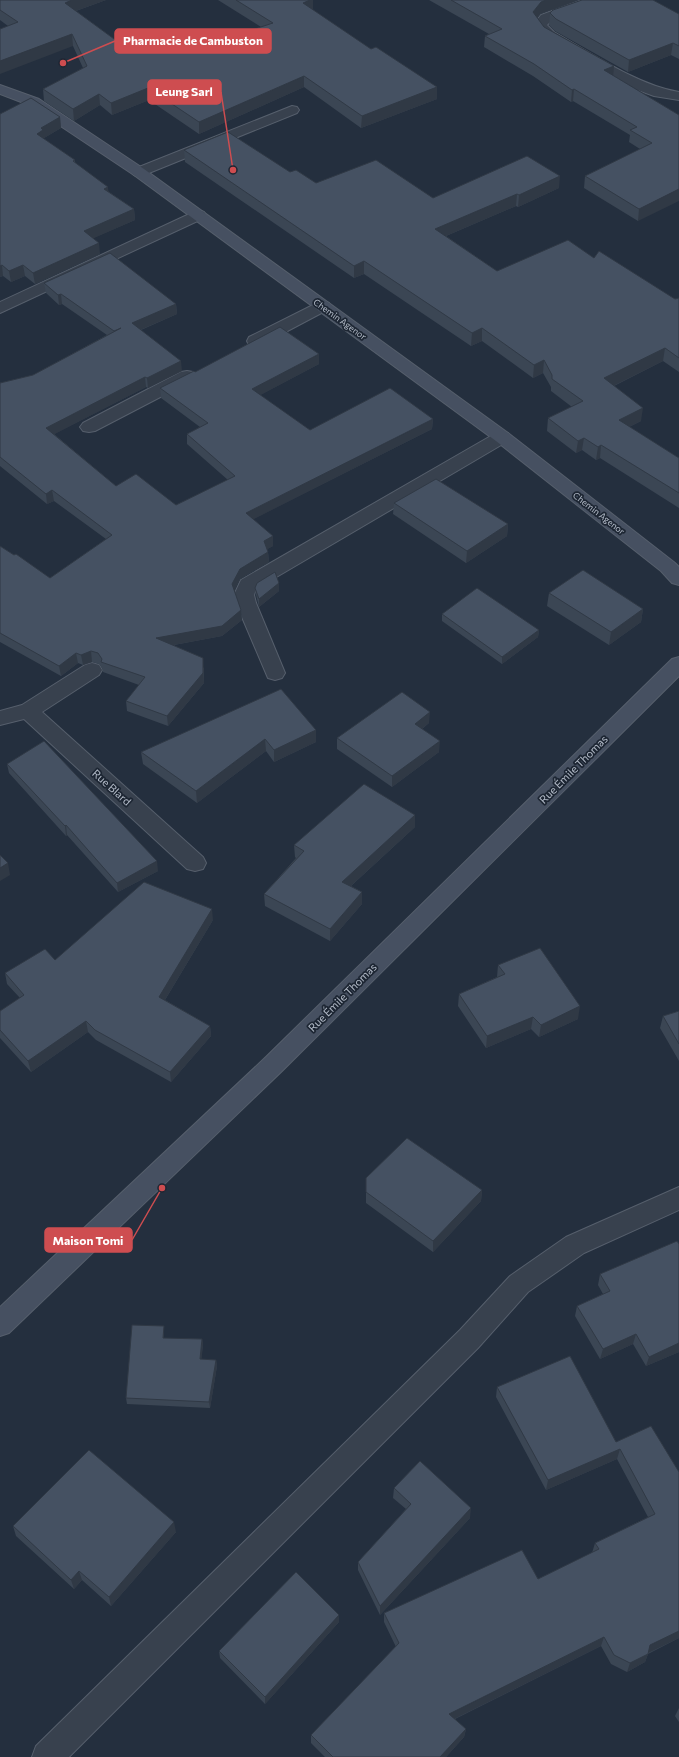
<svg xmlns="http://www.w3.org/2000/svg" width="679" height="1757" font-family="Commissioner,sans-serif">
<rect width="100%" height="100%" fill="#242f3e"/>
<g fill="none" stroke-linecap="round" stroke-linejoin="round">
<defs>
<path id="street" d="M582,0H602L600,3L551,21L547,25L554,32C591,53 637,85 679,92V100L654,96L635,89L544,38L533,25L541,15Z
M292,106L297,107L299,110L297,113L144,175L139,177L134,175L131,172L134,169Z
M198,210L204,212L206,215L204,218L0,313V302Z
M323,301L329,303L331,306L329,309L261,345L255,346L249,345L247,341L249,337L317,303Z
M187,371L193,372L196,376L193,380L95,431L89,432L83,431L80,427L83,423L181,372Z
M502,432L508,433L511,437L508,441L256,589L254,595L256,603L285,673L282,678L275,680L268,678L236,603L234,595L241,580L496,433Z
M92,663L99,665L102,670L99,675L42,712L203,857L206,863L203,869L195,871L187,869L24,719L0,725V711L22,705L85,665Z
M679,1187V1210L584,1253L528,1292L478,1348L69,1757H32L36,1746L460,1330L510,1276L566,1237Z"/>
<path id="secondary" d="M0,85L39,99L144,169L508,433L675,563L679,567V585L672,583L661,571L496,441L134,175L29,105L0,94Z
M679,657V676L282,1071L9,1333L0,1336V1307L266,1057L672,659Z"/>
</defs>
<use href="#street" stroke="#565f6c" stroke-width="2"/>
<use href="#secondary" stroke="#565f6c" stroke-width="2"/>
<use href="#street" fill="#38414e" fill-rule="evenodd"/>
<use href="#secondary" fill="#465061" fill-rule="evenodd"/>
</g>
<path fill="#3b4654" d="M0,0H106L76,11L125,47L160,51H187L261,27L218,0H313V10L437,99L361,128L304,87L199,134L149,100L112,115L100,105L74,121L44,101L43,89L83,68L73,46L8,26L0,20Z
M429,0H578L540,14L537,18L544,27L613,75L679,115L638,221L584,188L585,176L640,149L629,142L630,135L573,101L571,102L533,76L484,47L485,36L489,34Z
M550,13L679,14V59L671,55L628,72L555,31L549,25Z
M0,114L60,117L61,128L44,138V139L75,160V163L109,192L134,209L135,220L93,238L100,254L35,284L25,276L11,282L3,276L0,277Z
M184,150L290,172L316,183L433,198L559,188L518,207L516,206L446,236L497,271L594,258L675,299L679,298V372L663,361L614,386L641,421L629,427L679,458V508L600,458L596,460L582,450L576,453L547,431L548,418L572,407L551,391V387L543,373L533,378L482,341L471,346L364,274L354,278L185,162Z
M44,283L176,304L177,314L141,330L182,371L148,388L146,387L54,434L116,486L176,505L228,480L187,444V434L200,427L161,398L160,388L195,372L319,354V364L260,395L310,430L433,419L432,429L253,519L273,546L267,549L268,552L269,562L240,579L234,591L241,610L242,620L222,636L174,645L204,668V683L168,726L127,711L126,701L139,685L103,672L102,668L99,664L92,662L83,665L78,663L61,676L0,642V546L50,578L106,539L54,501L47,504L0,466V383L33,375L107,335L62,304L59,305L46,293Z
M394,503L508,524L507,536L466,563L393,514Z
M279,583V591L259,607L256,595L255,588Z
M549,593L643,609L641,622L609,645L547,606Z
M442,614L539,630L538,637L502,664L442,621Z
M429,723L422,729L439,752L392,787L337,749V738Z
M316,730V742L274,762L266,751L197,803L143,764L141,752Z
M7,764L158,871L118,892L67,835L66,836L9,773Z
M415,827L351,886L362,892V904L330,941L265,906L264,894L296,858L295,857L294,845Z
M213,920L165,1000L210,1026L211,1036L171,1082L96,1040L88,1032L31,1072L0,1038V1011L20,998L7,984L5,973L55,960Z
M498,965L578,1019L539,1037L531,1029L486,1048L458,1006L459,994L497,977Z
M679,1011V1061L660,1028L663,1016Z
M366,1178L482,1190L481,1201L433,1252L366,1203Z
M679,1244V1352L646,1366L633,1344L600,1359L575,1316L577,1306L603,1294L598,1285L600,1274Z
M164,1332V1338L202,1339L203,1345L201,1359L216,1360L217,1366L210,1408L127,1404L126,1398Z
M497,1387L616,1442L677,1469L679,1472V1638L648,1654L645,1662L627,1672L611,1664L601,1646L455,1719L466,1729L464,1737L446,1757H325L311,1743V1735L396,1647L384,1622V1613L538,1579L592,1553L595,1543L648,1517L617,1459L546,1490L496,1397Z
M394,1488L470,1518L380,1615L358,1570V1562L406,1509L393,1498Z
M13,1526L176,1532L111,1606L82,1580L74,1589L16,1536Z
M339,1622L265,1704L220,1658L219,1651Z
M679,1708V1722L675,1716Z"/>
<path fill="#303945" d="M72,0H106L67,14L65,3Z
M310,0H313V10L303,3Z
M546,0H578L540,14L532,24L533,12L541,2Z
M72,34L73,46L0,74V61Z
M673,43L671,55L628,72L629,60Z
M614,66L613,78L604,70Z
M304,76V87L199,134V122Z
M437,87V99L361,128L362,116Z
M148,88L149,100L112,115L111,103Z
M574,89L573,101L571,102L572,90Z
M99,94L100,105L74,121L73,109Z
M60,117L61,128L44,138V141L37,134L41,128Z
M560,176L559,188L518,207L519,195Z
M108,187L109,198L104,189Z
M679,189V201L638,221L639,209Z
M517,194L516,206L434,241L435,229Z
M134,209L135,220L85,242L84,231Z
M99,243L100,254L35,284L33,273Z
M364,261V274L354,278V266Z
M2,265L3,276L0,277V266Z
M23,265L25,276L11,282L9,271Z
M61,294L62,304L59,305L58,295Z
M176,304L177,314L133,333L132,323Z
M482,328V341L471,346L472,333Z
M665,348L663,361L603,391L604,378Z
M319,354V364L253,399L252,389Z
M544,360L543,373L533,378L534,365Z
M181,361L182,371L148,388L147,378Z
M145,377L146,387L47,438L46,428Z
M643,408L641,421L617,433L619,420Z
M433,419L432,429L246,523V513Z
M584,438L582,450L576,453L578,441Z
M601,445L600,458L596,460L598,447Z
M52,490L54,501L47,504L46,494Z
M508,524L507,536L466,563L467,551Z
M273,536V546L264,551V541Z
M268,552L269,562L240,579L233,594L232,584L240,569Z
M279,583V591L259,607V599Z
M643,609L641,622L609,645L611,632Z
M241,610L242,620L222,636L157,648L156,638Z
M539,630L538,637L502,664V657Z
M91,651L92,662L83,665L81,655Z
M76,653L78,663L61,676L59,666Z
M203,658L204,683L168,726L167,716Z
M430,712L429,723L414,735L415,724Z
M316,730V742L274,762V750Z
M265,739L266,751L197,803L196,791Z
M440,741L439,752L392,787V776Z
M415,815V827L342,894V882Z
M66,825L67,835L66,836L65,826Z
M157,861L158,871L118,892L117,883Z
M8,863L10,875L0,881V868Z
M362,892V904L330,941V929Z
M212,909L213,920L160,1008L159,997Z
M580,1006L578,1019L539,1037L541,1025Z
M533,1017L531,1029L486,1048L487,1036Z
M86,1021L88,1032L31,1072L28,1061Z
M210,1026L211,1036L171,1082L170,1072Z
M482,1190L481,1201L433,1252V1241Z
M164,1326V1344L163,1338Z
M636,1334L633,1344L600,1359L603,1349Z
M202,1339L203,1345L201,1365L200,1359Z
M679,1343V1352L646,1366L649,1357Z
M216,1360L217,1366L210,1408L209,1402Z
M620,1449L617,1459L546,1490L548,1480Z
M471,1508L470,1518L380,1615V1606Z
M174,1522L176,1532L111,1606L109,1597Z
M79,1571L82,1580L74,1589L71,1580Z
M339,1615V1622L265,1704V1697Z
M679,1631V1638L646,1654L650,1645Z
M604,1637L601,1646L448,1722L449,1714Z
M648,1654L645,1662L627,1672L630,1663Z
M466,1729L464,1737L446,1757H440Z"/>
<path fill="#455162" stroke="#303945" d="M0,0H72L65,3L125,47L151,34L160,51L177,45L187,51L273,23L236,0H310L303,3L371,49L376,47L437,87L362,116L304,76L199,122L148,88L111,103L99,94L73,109L43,89L87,66L72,34L0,61V29L18,22L0,10Z
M451,0H546L541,2L533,12L544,27L614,66L604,70L679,115V189L639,209L585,176L652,143L630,130L637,127L574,89L572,90L534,64L485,36L502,29Z
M582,0H653L679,14V46L673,43L629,60L556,19L550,13L553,10Z
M31,98L60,117L41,128L43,130L37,134L75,160L73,161L108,187L104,189L134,209L84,231L99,243L33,273L23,265L9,271L2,265L0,266V114Z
M228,132L290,172L296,170L316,183L376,160L433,198L527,156L560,176L519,195L517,194L435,229L497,271L568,240L594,258L599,251L675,299L679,298V358L665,348L604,378L643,408L619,420L679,458V493L601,445L598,447L584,438L578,441L548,418L583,401L552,379V375L544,360L534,365L482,328L472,333L364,261L354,266L184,150Z
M110,253L176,304L132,323L181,361L147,378L145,377L46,428L116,486L136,474L176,505L235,476L187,434L208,423L160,388L194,371L195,372L280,327L319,354L252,389L310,430L390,388L433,419L246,513L273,536L264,541L268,552L240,569L232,584L241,610L222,626L156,638L203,658V673L167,716L126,701L145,677L101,662L102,659L98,653L91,651L81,655L76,653L59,666L0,633V546L14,555L16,554L50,578L112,535L52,490L46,494L0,457V383L33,375L121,328L114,331L61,294L58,295L44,283Z
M436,479L508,524L467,551L394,503Z
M583,570L643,609L611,632L549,593Z
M275,572L279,583L259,599L255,588L257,583Z
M477,588L539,630L502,657L442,614Z
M281,689L316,730L274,750L265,739L196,791L141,752Z
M402,692L430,712L415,724L440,741L392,776L337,738Z
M44,741L157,861L117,883L66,825L65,826L7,764Z
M364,784L415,815L342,882L362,892L330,929L264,894L304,851L294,845Z
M0,855L8,863L0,868Z
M144,882L212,909L159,997L210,1026L170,1072L95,1030L86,1021L28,1061L0,1030V1011L24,995L5,973L45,949L55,960Z
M540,948L580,1006L541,1025L533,1017L487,1036L459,994L505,974L498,965Z
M679,1011V1044L663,1016Z
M407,1138L482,1190L433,1241L366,1192V1178Z
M677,1241L679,1244V1343L649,1357L636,1334L603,1349L577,1306L610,1291L600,1274Z
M132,1325L164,1326L163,1338L202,1339L200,1359L216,1360L209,1402L126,1398Z
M570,1356L616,1442L651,1426L679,1472V1631L650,1645L648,1654L630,1663L614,1655L604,1637L449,1714L466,1729L440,1757H333L311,1735L399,1643L384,1613L522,1550L538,1579L599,1549L595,1543L655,1514L620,1449L548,1480L497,1387Z
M89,1450L174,1522L109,1597L79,1571L71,1580L13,1526Z
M420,1461L471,1508L380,1606L358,1562L411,1504L394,1488Z
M296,1572L339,1615L265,1697L219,1651Z"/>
<g text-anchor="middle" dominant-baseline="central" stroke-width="3.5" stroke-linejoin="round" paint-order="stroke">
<g font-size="9" fill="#b4bcc9" stroke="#1d2633">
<text transform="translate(340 319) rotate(36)">Chemin Agenor</text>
<text transform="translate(599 513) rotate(38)">Chemin Agenor</text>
</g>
<g font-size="11" fill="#b4bcc9" stroke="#1d2633">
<text transform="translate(573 769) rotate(-45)">Rue Émile Thomas</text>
<text transform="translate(112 787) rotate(42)">Rue Blard</text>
<text transform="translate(342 997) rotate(-45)">Rue Émile Thomas</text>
</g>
</g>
<path fill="none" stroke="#ce4d50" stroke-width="1.5" d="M63 63L115 41M233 170L221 92M162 1188L132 1240"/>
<g fill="#ce4d50" stroke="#1d2633" stroke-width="1.5">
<circle cx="63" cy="63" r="4"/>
<circle cx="233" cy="170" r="4"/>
<circle cx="162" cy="1188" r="4"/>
</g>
<g fill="#ce4d50" stroke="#ce4d50" stroke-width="1.5">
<rect x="115" y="29" width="156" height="24" rx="4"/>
<rect x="148" y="80" width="73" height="24" rx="4"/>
<rect x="45" y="1228" width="87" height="24" rx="4"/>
</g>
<g font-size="12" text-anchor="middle" font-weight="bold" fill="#fff">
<text x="193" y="45">Pharmacie de Cambuston</text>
<text x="184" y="96">Leung Sarl</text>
<text x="88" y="1245">Maison Tomi</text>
</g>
</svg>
